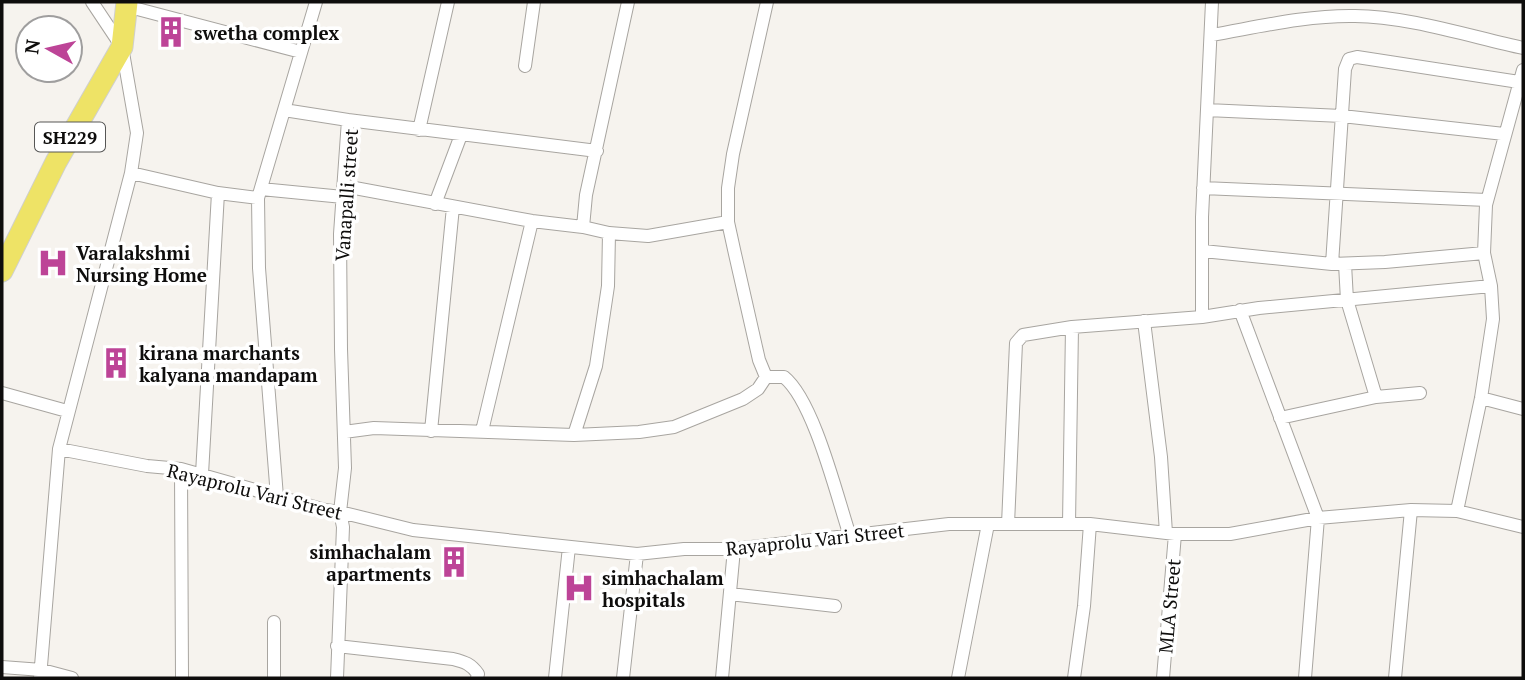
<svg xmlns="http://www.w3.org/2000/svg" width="1525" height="680" font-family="'PT Serif',serif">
<rect width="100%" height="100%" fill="#f6f3ee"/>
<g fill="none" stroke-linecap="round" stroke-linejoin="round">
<defs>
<path id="minor" d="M126,6L301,52
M1211,35C1258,27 1307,15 1355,16C1406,16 1472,37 1523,48
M525,66L534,2
M284,110L348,120
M1207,110L1342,116L1504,134
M419,130L448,2
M131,173L218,193L258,198L259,268L277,497
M344,186L532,221L583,227L609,233L648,236L728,222
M1203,188L1487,200
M261,189L343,197
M258,198L316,2
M435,204L461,135
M583,227L586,195L628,2
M1203,251L1332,264L1385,262L1484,253
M1332,264L1345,69L1349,59L1357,57L1519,82
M1345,264L1347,300L1376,397
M1240,310L1318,518L1305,678
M1202,317V217L1212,2
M1144,321L1161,457L1166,533
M766,377L759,360L735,254L728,222V188L733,154L767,2
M766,377H784C814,401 837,497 850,536
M2,393L67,411
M1481,398L1523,409
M1280,418L1376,397L1420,393
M431,431L453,207
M482,431L532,221
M344,432L374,428L574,435L639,432L674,427L743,399L758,389L766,377
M574,435L596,366L608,286L609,233
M59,449L147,466L181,469L325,510L340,512L413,530L637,554L684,549H734L949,524H1090L1175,534H1230L1318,518L1411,510L1395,678
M181,469L182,678
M202,474L218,193
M1411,510L1457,511L1523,527
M1457,511L1481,398L1493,319L1491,286L1484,253L1486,205L1523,70
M1008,524L1016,343L1023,335L1072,327
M1069,524L1072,327L1202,317L1259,308L1491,286
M730,594L835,606
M274,622V678
M337,646L453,659C465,662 471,664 478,674L477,678
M2,667L42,670L72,678
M40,678L59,449L131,173L137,133L122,47L92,2
M337,678L343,527L340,512L345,468L341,349L340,234L348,120L597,151
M555,678L569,547
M623,678L637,554
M722,678L734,549
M958,678L988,524
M1074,678L1084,606L1090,524
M1163,678L1175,534"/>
<path id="primary" d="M2,271L56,162L122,47L127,2"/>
</defs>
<use href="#minor" stroke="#a8a5a0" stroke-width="14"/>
<use href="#primary" stroke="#cfcfce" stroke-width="23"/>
<use href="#minor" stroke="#fff" stroke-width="12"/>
<use href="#primary" stroke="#eee366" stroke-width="21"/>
</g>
<defs>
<symbol id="building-bare" viewBox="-9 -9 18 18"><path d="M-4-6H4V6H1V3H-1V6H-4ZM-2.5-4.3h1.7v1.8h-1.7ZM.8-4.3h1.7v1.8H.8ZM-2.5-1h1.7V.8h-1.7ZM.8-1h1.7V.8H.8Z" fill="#bd4497" stroke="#fff" stroke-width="2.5" paint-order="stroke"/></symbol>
<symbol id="hospital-bare" viewBox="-9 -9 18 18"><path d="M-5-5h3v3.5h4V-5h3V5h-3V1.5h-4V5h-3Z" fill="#bd4497" stroke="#fff" stroke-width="2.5" paint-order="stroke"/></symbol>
</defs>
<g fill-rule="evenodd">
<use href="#building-bare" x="149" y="10" width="44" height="44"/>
<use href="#hospital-bare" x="31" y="241" width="44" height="44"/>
<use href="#building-bare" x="94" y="341" width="44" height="44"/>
<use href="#building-bare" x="432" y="540" width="44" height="44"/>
<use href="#hospital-bare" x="557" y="566" width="44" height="44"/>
</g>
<g text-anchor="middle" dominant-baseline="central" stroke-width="7" stroke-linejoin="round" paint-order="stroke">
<rect fill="#fff" stroke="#565655" stroke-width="2" x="35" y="122.5" width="70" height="29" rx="5"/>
<g font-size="18" font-weight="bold" fill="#0e0d0c">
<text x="70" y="137">SH229</text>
</g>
<g font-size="19" font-weight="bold" fill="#0e0d0c" stroke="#fff" text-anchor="start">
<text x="194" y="32">swetha complex</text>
<text x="76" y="252">Varalakshmi<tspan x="76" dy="22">Nursing Home</tspan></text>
<text x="139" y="352">kirana marchants<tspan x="139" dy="22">kalyana mandapam</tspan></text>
<text x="431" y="551" text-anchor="end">simhachalam<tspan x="431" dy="22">apartments</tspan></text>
<text x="602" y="577">simhachalam<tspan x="602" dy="22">hospitals</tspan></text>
</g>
<g font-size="19" fill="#0e0d0c" stroke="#fff">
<text transform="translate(346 195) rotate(-86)">Vanapalli street</text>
<text transform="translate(255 491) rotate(14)">Rayaprolu Vari Street</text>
<text transform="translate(815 539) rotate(-6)">Rayaprolu Vari Street</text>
<text transform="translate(1169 606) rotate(-85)">MLA Street</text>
</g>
</g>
<rect width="1525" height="680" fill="none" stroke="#0e0d0c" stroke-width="7"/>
<g transform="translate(49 49) rotate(278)"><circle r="33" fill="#ffffff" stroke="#9f9e9e" stroke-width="2"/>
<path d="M0-5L12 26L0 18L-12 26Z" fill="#bd4497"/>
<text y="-10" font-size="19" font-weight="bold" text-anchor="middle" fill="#0e0d0c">N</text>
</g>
</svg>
